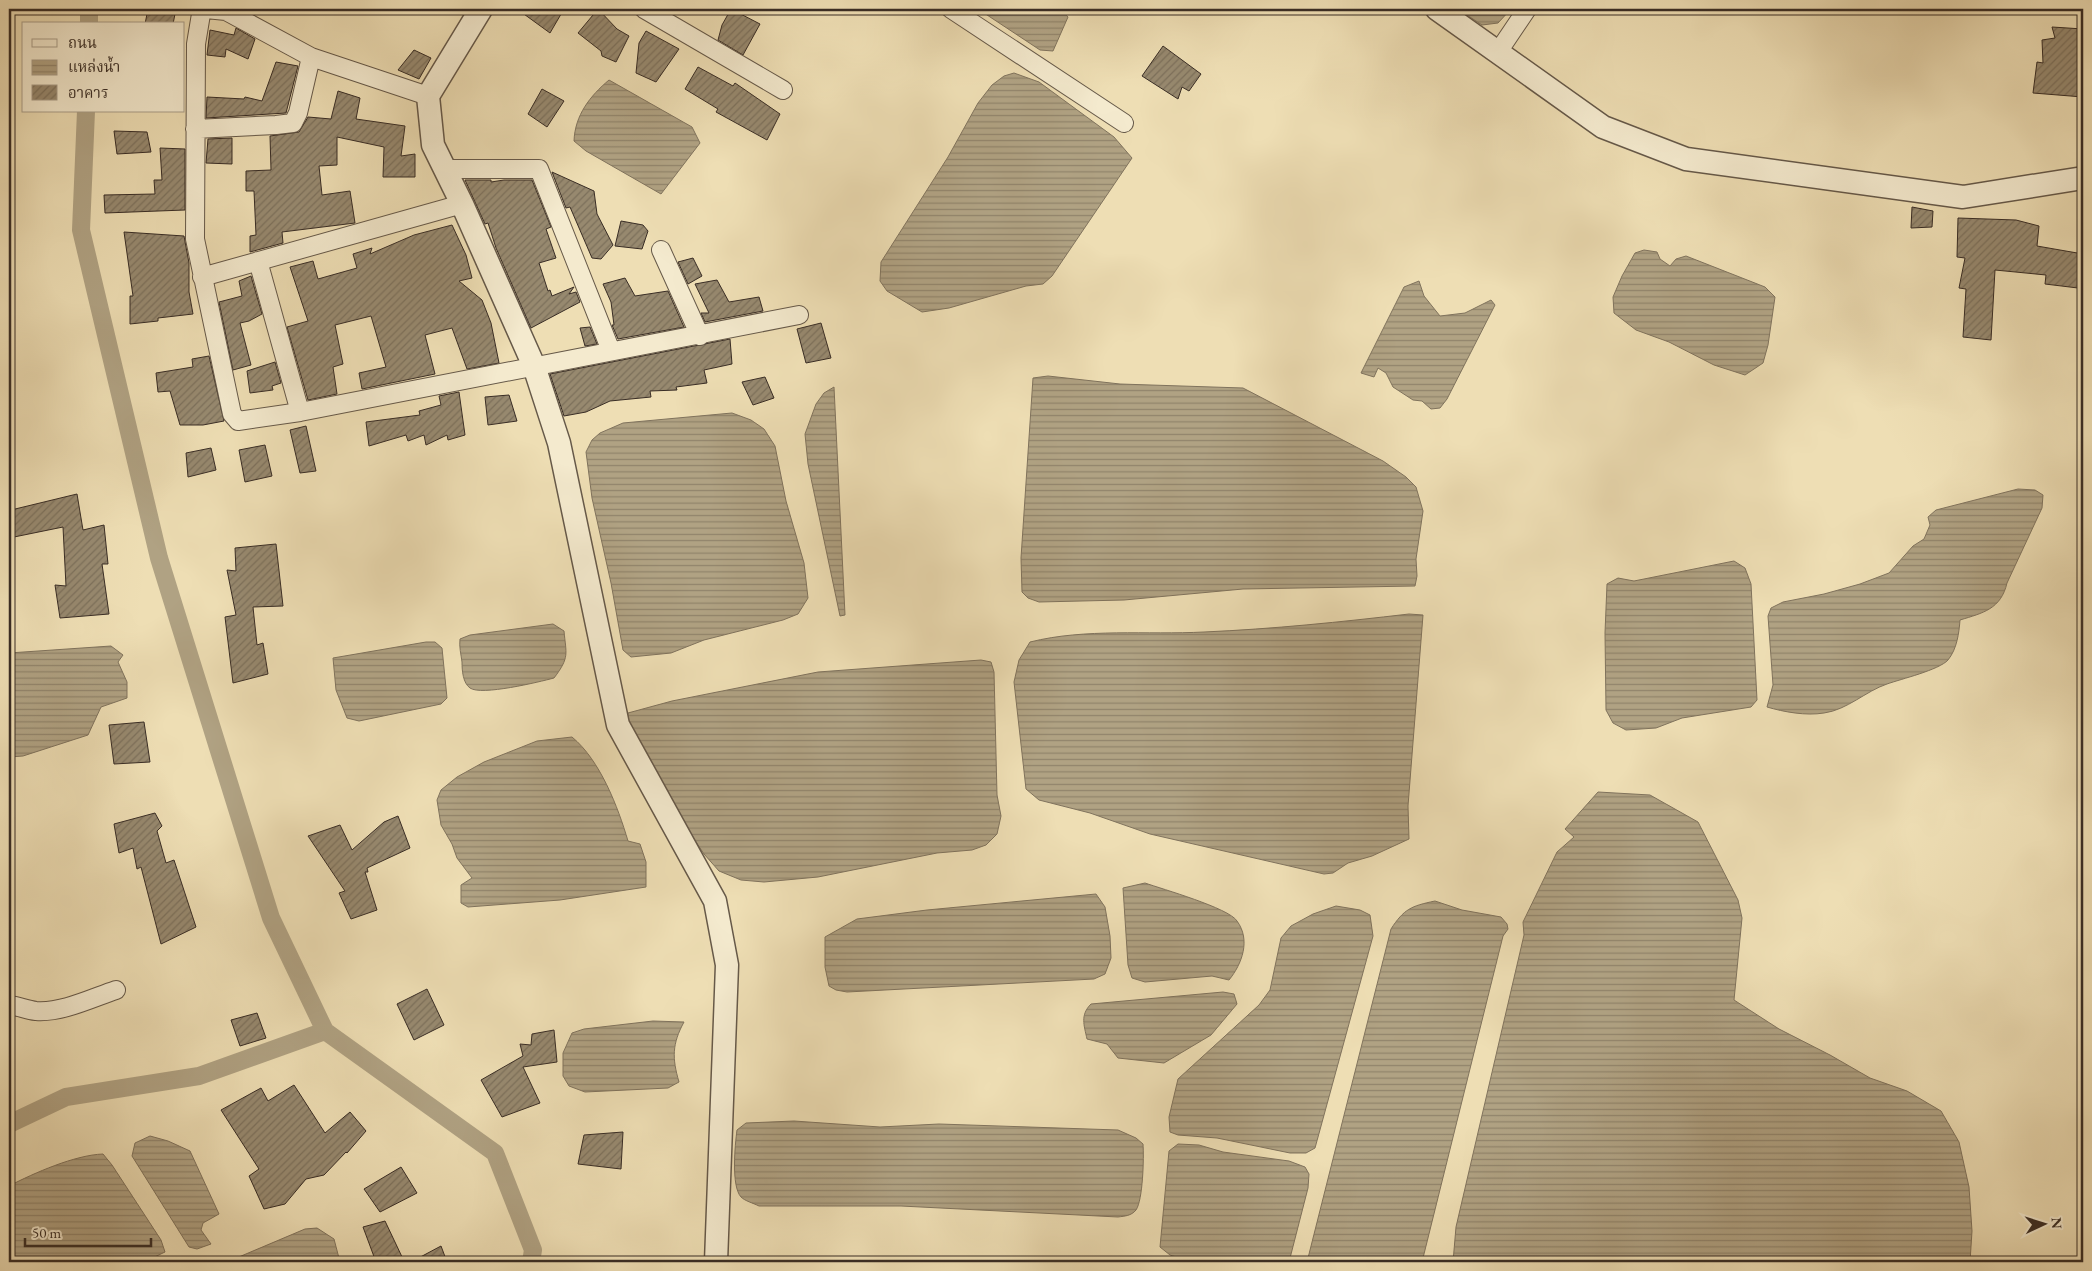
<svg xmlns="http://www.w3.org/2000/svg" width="2092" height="1271" font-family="'EB Garamond','Noto Serif Thai',serif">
<defs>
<pattern id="water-rules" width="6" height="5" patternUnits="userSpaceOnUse" patternTransform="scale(1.25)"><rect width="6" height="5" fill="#b0a283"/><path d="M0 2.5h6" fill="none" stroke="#90846b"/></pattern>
<pattern id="building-hatch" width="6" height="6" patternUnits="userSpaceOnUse" patternTransform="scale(1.25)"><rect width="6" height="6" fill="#97896f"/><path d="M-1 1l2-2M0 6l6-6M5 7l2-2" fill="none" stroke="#7c705b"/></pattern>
</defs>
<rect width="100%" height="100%" fill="#eedeb4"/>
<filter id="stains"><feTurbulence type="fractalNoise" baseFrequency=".004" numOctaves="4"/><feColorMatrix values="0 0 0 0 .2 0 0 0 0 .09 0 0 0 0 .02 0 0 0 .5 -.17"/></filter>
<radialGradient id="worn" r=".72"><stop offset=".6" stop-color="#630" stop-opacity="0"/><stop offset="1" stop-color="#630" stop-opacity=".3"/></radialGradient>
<path fill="url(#water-rules)" stroke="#80735d" d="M978,9H1061L1068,17L1053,51L1040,50Z
M1458,9H1511L1498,23L1482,25Z
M1014,73L1039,82L1114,137L1132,158L1052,276L1043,284L1026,286L949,308L922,312L887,291L880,281L881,262L948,157L978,103L992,85L1004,76Z
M609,80L692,127L700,143L661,194L586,151L574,141C575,115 590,96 609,80Z
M1644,250L1657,252L1660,259L1670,266L1676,259L1686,256L1765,287L1775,297L1768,345L1763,363L1745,375L1714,365L1669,342L1636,330L1614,313L1613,297L1622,276L1635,253Z
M1419,281L1424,296L1440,316L1465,313L1491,300L1495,305L1447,399L1440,408L1431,409L1422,401L1413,400L1393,387L1386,373L1378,368L1374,377L1361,373L1404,287Z
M1048,376L1120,384L1243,388L1383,461L1406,477L1416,487L1423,511L1416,559L1417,576L1415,586L1243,589L1124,600L1039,602L1028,598L1022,592L1021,558L1033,378Z
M834,387L845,615L840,616L808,464L805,434L816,404L824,393Z
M732,413L751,420L764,429L775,446L786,501L804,563L808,598L798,614L783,620L704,640L671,653L631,657L623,650L611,583L592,498L586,452L592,440L600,433L623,423Z
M2018,489L2035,490L2043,495L2042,508L2007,583C2001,609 1983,613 1960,620C1959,633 1957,649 1948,660C1939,670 1901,679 1887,684C1866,691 1847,710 1824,713C1806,716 1784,712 1767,707L1773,685L1768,616L1771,608L1783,602L1824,594L1860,584L1889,573L1913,546L1924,539L1930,525L1928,517L1936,510Z
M1734,561L1745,568L1751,584L1757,700L1751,707L1682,718L1656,728L1626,730L1613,723L1606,710L1605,633L1607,584L1618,578L1634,581Z
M1409,614L1423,615L1408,806L1409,839L1372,856L1348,863L1333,873L1324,874L1150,834L1090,813L1039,800L1026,789L1014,682L1019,660L1030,642C1086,628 1147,635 1204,632C1273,629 1341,622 1409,614Z
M553,624L564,631C566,654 570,657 554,678C539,682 481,696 470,688C463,683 462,671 462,662C461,654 459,647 460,639L470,635Z
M426,642H435L442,648L447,698L441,704L359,721L347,718L336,690L333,658Z
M111,646L123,655L118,662L127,682V698L101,707L88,735L23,756L9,757V653Z
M981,660L991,662L994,672L997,795L1001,816L997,834L986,845L972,850L937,853L818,877L764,882L741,880L719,871L704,854L686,827L627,718L628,713L672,701L818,672Z
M572,737C600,760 618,807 628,841L640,844L646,862V887L560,900L468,907L461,903V885L472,878L457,858L452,844L441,825L437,800L441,790L457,777L484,762L537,741Z
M1598,792L1650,795L1698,822L1738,900L1742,918L1734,1000L1779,1029L1830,1055L1870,1078L1907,1091L1941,1111L1959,1142L1969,1187L1972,1231L1970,1262H1453L1456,1227L1524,935L1523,922L1557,852L1574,837L1565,829Z
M1145,883C1162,889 1229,908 1237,921C1251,940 1242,964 1229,980L1212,976L1145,982L1132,978L1128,965L1123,888Z
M1096,894L1105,907L1110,936L1111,958L1105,974L1094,979L847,992L836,990L829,986L825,967V937L857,919L927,910Z
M1435,901L1462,910L1501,917L1507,924L1508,929L1503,936L1422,1262H1307L1391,929C1404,909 1411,906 1435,901Z
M1336,906L1360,910L1370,915L1373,936L1315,1148L1306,1153H1290L1217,1138L1178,1135L1170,1132L1169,1117L1178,1079L1259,1005L1270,990L1281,938L1291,926L1313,914Z
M1223,992L1234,994L1237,1004L1211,1035L1164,1063L1118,1058L1107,1044L1087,1039C1084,1025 1080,1015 1091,1004Z
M653,1021L684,1022C672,1044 672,1058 679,1082L668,1088L585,1092L569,1086L563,1076V1053L572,1033L584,1029Z
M794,1121L880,1127L939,1124L1118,1130L1136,1138L1143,1144C1144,1157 1143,1200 1136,1210C1131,1216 1125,1216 1118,1217L901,1206H759C753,1203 745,1201 741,1197C731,1186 735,1145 737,1130L746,1123Z
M150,1136L168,1141L190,1151L219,1214L203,1223L201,1230L211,1244L197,1249L189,1247L132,1156L135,1143Z
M1178,1144L1199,1145L1223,1152L1289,1161L1305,1167L1309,1174L1308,1188L1289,1262H1192L1170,1255L1160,1247L1169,1151Z
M103,1154L112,1165L161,1240L165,1252L144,1262H9V1186C34,1173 75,1155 103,1154Z
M317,1228L334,1239L340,1262H227L305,1229Z"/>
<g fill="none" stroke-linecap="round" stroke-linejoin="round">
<path stroke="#b0a283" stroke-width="18" d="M89,24V9
M86,111L81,230L159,558L271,918L325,1031L495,1153L533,1250L531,1262
M9,1124L66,1097L199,1076L325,1031"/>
</g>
<path fill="url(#building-hatch)" stroke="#392d25" d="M148,9H176L173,24H145Z
M517,9H564L550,33Z
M598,9L617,29L629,36L616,62L602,56L601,51L578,33Z
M731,9L760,24L743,55L718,40L722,25Z
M2052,27L2083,29L2081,67H2083V97L2033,93L2037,62L2043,63L2042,40L2055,38Z
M236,28L255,39L248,59L226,49L225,57L207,55L210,30L234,35Z
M646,31L679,49L656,82L636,73L639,43Z
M1163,46L1201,74L1189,91L1182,87L1178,99L1142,76Z
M414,50L431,58L419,79L398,70Z
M276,62L298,66L286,113L206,118L207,97L244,99L245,97L262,101Z
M698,67L733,86L735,83L780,114L767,140L716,112L718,109L685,89Z
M542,89L564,101L547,127L528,114Z
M338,91L360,98L356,119L405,126L401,156L415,154V177H383L384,147L337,137V165L319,166L322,195L350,191L355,223L282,232L283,243L250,252V236L256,235L254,191H246V171L271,170L270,136L299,132L308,117L331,119Z
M114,131L147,132L151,152L117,154Z
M232,138V164L206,163L208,139Z
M160,148L185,149V210L105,213L104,195L155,194L154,180H162Z
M552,172L594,191L597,214L613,245L601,259L592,258L570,207L566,208Z
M465,180H491V182L504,180H532L551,227L546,229L556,258L539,263L548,291L550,290L552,296L574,287L569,294L576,292L580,302L531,328L496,248L488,223L485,224Z
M1912,207L1933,211L1932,227L1911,228Z
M1958,218L2016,220L2039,226L2037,246L2083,254L2078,288L2045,284L2046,275L1995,270L1991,340L1963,337L1966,289L1959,288L1965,258L1957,257Z
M621,221L643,225L648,231L642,249L615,246Z
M452,225L466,255L472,278L459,281L482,300L491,323L499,363L467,369L452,328L425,335L435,374L362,389L359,373L386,367L371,316L335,325L343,364L333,367L337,394L308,400L287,327L308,321L290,267L313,261L318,279L357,268L353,254L372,248L370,254L414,235Z
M124,232L184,236L189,263V292L193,314L158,318V321L130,324V296H133Z
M693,258L702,276L688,284L678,262Z
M251,276L262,314L249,321L240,323L251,365L233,370L219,302L242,296L239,281Z
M625,278L635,296L668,291L684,327L618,339L612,325H614L611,302L603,284Z
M717,280L729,302L759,297L763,311L705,322L701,313H709L695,284Z
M821,323L831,358L806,363L797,329Z
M590,327L597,344L585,346L580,328Z
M730,339L732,364L704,370L707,383L676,387L677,390L650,391L651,397L610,401L586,412L564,416L550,374Z
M209,356L224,421L203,425H180L170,391L158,392L156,373L193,367L192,359Z
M275,362L281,383L272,386L273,390L250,393L247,371Z
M765,377L774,398L753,405L742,382Z
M459,392L465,435L448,440L447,435L426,445L424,435L408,441L406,435L369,446L366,422L420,415L419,411L441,405L439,396Z
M509,395L517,421L488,425L485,397Z
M306,426L316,471L300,473L290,430Z
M265,445L272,476L245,482L239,450Z
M211,448L216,470L188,477L186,453Z
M77,494L83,530L104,525L108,564H102L109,614L60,618L55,585L66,586L63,527L14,537L11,510Z
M276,544L283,606L253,607L257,645L263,643L268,674L233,683L225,617L236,615L227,570L236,571L235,548Z
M144,722L150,762L114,764L109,725Z
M155,813L162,826L157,831L166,863L174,860L196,927L161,944L141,867L137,869L133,848L119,853L114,824Z
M398,816L410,848L367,868L368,872H365L377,910L351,919L339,893L345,891L308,836L340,825L352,850L384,822Z
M427,989L444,1025L414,1040L397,1004Z
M257,1013L266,1038L240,1046L231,1020Z
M554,1030L557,1062L523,1067L540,1103L502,1117L481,1080L523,1056L520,1044L531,1045L532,1034Z
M294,1085L325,1133L350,1112L366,1131L347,1153L346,1152L324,1175L306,1179L285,1204L264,1209L249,1176L259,1169L221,1110L261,1088L268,1101Z
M623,1132L621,1169L578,1164L584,1135Z
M401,1167L417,1193L380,1212L364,1189Z
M385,1221L403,1259L396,1262H376L363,1227Z
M441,1246L447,1262H411Z"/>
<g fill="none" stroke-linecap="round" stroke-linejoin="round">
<defs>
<path id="minor" d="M644,9L783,90
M951,9L1124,123
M1498,52L1527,9
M428,96L311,57L226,11L206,9L201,14L196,44L195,239L232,414L238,421L300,412L799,315
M195,129L276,125L293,123L298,113L311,57
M445,169H539L611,351
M661,250L700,336
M258,261L300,412
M202,277L462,204
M9,1005C18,1006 27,1010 36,1011C62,1013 92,998 116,990"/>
<path id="tertiary" d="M481,9L428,96L433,145L462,204L534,366L559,443L618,725L715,901L727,965L716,1262
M1437,9L1603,127L1686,159L1963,197L2083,178"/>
</defs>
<use href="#minor" stroke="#665949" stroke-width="20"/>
<use href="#tertiary" stroke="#665949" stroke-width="25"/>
<use href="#minor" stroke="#f4eace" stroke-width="18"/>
<use href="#tertiary" stroke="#f4eace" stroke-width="22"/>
</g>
<rect width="2092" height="1271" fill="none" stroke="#eedeb4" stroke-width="30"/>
<rect x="10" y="10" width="2072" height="1251" fill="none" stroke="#392d25" stroke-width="2.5"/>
<rect x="15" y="15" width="2062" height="1241" fill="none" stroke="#392d25"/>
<rect x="22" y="22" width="162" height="90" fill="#f4eace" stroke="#a99e8a"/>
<rect x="32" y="39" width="25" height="8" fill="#f4eace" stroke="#a99e8a"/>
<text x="68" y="48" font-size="15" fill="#392d25">ถนน</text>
<rect x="32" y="60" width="25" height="15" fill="url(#water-rules)" stroke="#a99e8a"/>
<text x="68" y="72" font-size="15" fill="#392d25">แหล่งน้ำ</text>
<rect x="32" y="85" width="25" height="15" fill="url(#building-hatch)" stroke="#a99e8a"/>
<text x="68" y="98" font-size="15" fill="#392d25">อาคาร</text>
<g transform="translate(2044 1224) rotate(86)" stroke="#f4eace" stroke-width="4" paint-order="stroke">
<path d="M0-4L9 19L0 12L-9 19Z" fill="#392d25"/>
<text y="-8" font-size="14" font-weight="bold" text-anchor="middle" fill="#392d25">N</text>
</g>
<path d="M25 1238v8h126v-8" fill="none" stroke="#392d25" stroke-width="2.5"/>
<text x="32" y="1238" font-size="15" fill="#392d25" stroke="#f4eace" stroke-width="4" paint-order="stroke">50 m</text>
<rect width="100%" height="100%" filter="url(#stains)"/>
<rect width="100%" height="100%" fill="url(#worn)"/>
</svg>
